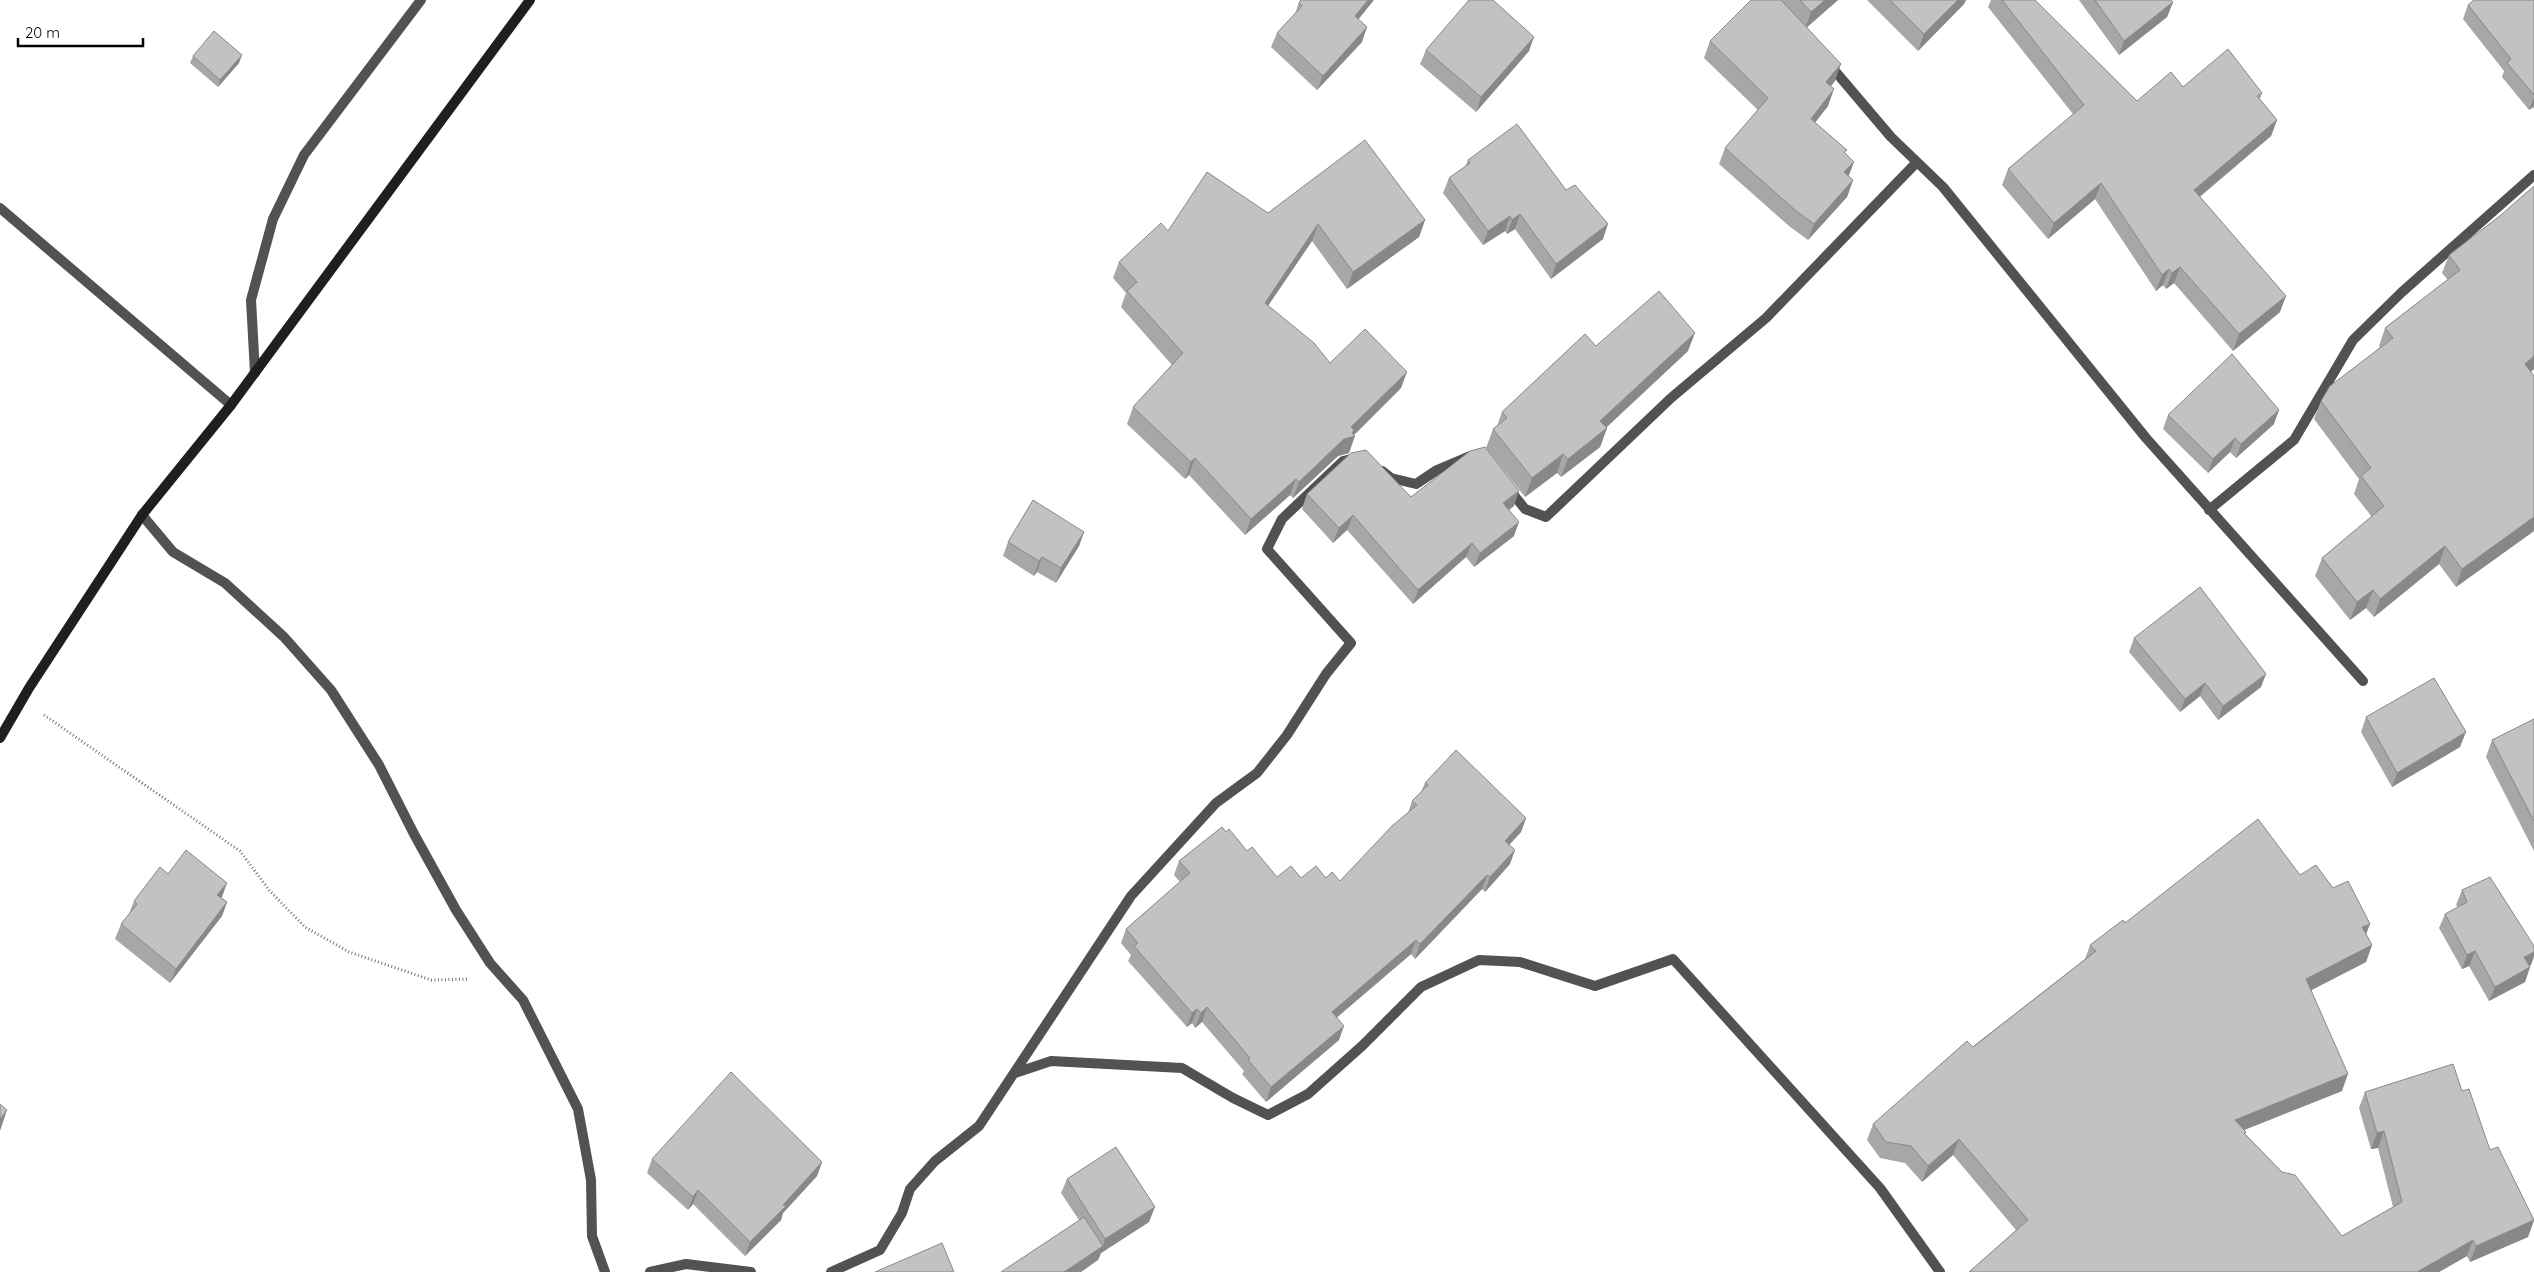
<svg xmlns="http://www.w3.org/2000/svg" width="2534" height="1272" font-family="Quicksand,sans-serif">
<rect width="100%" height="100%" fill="#fff"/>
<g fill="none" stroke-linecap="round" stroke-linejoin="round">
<path stroke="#747474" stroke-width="3" stroke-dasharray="1 2.5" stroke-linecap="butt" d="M44,715L240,851L269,890L305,927L349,952L399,969L431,980L469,979"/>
<path stroke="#525252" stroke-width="10" d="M1829,64L1891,137L1943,187L2146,438L2363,681
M0,208L231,405
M255,373L251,300L273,219L304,155L421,0
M1382,471L1391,478L1416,484L1437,470L1470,456
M1509,489L1525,509L1546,517L1671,398L1766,318L1917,162
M2209,510L2294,440L2353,340L2402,292L2534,175
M142,515L173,552L225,583L284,637L331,690L379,765L414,834L456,910L490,963L523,1000L578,1109L591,1180L592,1236L605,1272
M1015,1073L1051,1061L1182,1068L1233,1098L1268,1115L1308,1094L1362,1046L1421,987L1479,960L1520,962L1595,986L1673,959L1880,1188L1940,1272
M650,1272L686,1264L751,1272
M831,1272L880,1250L902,1213L910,1189L935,1161L979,1126L1131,896L1216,803L1257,773L1287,735L1326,674L1351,643L1267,549L1282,519L1343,461L1355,458"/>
<path stroke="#1f1f1f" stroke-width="10" d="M0,738L29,688L142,515L231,405L530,0"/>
</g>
<path fill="#a7a7a7" d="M1751,0H1838L1807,27L1835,81L1831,86L1828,106L1815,123L1846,154L1848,176L1853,180L1847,197L1808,240L1789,226L1719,164L1725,148L1758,110L1704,58L1710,41Z
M1867,0H1966L1964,4L1918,51Z
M1991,0H2035L2137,101L2183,87L2262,93L2260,99L2277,120L2271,136L2200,197L2280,312L2233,351L2174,283L2166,289L2163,285L2156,291L2095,199L2048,239L2002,185L2008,169L2073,114L1988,7Z
M2079,0H2171L2173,2L2167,17L2119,55Z
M2534,0V109L2533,107L2529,110L2502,77L2504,71L2463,19L2468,5Z
M1299,2L1358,19L1362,42L1317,90L1271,47L1277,33L1295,14Z
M1426,50L1529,51L1476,112L1420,64Z
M193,56L239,63L218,87L190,63Z
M1468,160L1603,239L1551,279L1515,229L1507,234L1505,231L1483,245L1443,193L1449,178L1465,167Z
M1425,220L1419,237L1347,289L1312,241L1268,306L1330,363L1401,388L1354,435L1349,453L1338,456L1293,498L1290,495L1245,535L1189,475L1185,479L1127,424L1133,407L1172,365L1121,307L1126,293L1113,278L1119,262L1168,231Z
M2449,255L2534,369L2531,372L2534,376V531L2456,587L2439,564L2374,617L2366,608L2350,620L2315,576L2322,558L2372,517L2354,494L2359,479L2314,419L2321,401L2380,347L2379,346L2385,328L2448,280L2442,273Z
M1688,351L1607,427V428L1600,447L1561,477L1557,473L1525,497L1486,448L1493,429L1497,426L1502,412Z
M2168,415L2274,424L2236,458L2230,452L2208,473L2163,429Z
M1307,494L1411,497L1514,506L1509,510L1514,536L1474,567L1466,557L1413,604L1347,530L1333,543L1302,509Z
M1084,532L1079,546L1056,583L1037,572L1034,576L1003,556L1008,542Z
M2134,638L2261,687L2218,720L2200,696L2180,712L2129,652Z
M2366,717L2460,747L2392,787L2361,732Z
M2534,719V851L2486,757L2492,740Z
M1425,783L1526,818L1521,832L1509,845L1510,864L1485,892L1482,889L1415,959L1411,954L1337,1017L1339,1040L1266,1102L1242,1074L1244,1071L1202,1022L1195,1028L1192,1023L1187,1027L1128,961L1131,955L1121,943L1126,929L1180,882L1174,875L1179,861L1226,832L1277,877L1301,878H1326L1340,881L1408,813L1412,801L1421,792Z
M168,874L221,898L227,902L222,916L170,983L115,939L121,924L129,914L134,901Z
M2300,875L2366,934L2372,945L2366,962L2311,990L2342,1091L2244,1130L2246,1132L2245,1134L2342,1236L2393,1207L2378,1148L2371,1149L2359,1108L2365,1092L2462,1091L2490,1150L2534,1220L2528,1237L2470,1262L2467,1256L2439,1272H1969L2016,1230L1953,1155L1922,1182L1905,1163L1880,1158L1867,1140L1873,1124L2085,959L2090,945L2125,923Z
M2462,890L2531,965L2529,966L2530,967L2525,982L2489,1001L2469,966L2462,969L2439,928L2445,914L2458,907L2456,905Z
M652,1159L822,1162L817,1176L783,1213L781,1220L745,1256L693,1204L688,1210L647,1173Z
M1067,1179L1149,1222L1101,1253L1098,1260L1079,1220L1061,1193Z"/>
<path fill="#888" d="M1368,0H1374L1349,31L1355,16Z
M1825,0H1838L1805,29L1811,12Z
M1958,0H1966L1964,4L1918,51L1924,34Z
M2173,2L2167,17L2119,55L2124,41Z
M1367,27L1362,42L1317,90L1323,76Z
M1534,37L1529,51L1476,112L1481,97Z
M242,55L239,63L218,87L220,80Z
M1841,64L1835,81L1820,99L1826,82Z
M1834,89L1828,106L1805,135L1811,119Z
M2534,97V104L2533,107L2529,110Z
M2277,120L2271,136L2188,206L2194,190Z
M1854,162L1848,178L1844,172Z
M1853,180L1847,197L1808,240L1814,224Z
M2101,183L2095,199L2048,239L2054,223Z
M1520,214L1515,229L1507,234L1512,220Z
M1510,216L1505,231L1483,245L1488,231Z
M1425,220L1419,237L1347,289L1353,272Z
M1318,224L1312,241L1259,319L1265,303Z
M1608,224L1603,239L1551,279L1556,264Z
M2180,267L2174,283L2166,289L2172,273Z
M2169,269L2163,285L2156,291L2162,275Z
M2286,296L2280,312L2233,351L2239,334Z
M1695,333L1688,351L1598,435L1607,428L1600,447L1561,477L1568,459L1600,421Z
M2534,356V369L2518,381L2525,364Z
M1407,372L1401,388L1352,437L1355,436L1349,453L1338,456L1293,498L1299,482L1351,427Z
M2279,410L2274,424L2236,458L2241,444Z
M2235,438L2230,452L2208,473L2213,459Z
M1563,454L1557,473L1525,497L1532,478Z
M1195,458L1189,475L1185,479L1191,462Z
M1296,479L1290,495L1245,535L1251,519Z
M1519,491L1514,506L1498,518L1503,503Z
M1353,515L1347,530L1333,543L1339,528Z
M2534,517V531L2456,587L2462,569Z
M1519,522L1514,536L1474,567L1480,553Z
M1084,532L1079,546L1056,583L1061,568Z
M1472,543L1466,557L1413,604L1418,590Z
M2445,546L2439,564L2374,617L2380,599Z
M1042,557L1037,572L1034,576L1039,561Z
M2373,590L2366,608L2350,620L2357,602Z
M2266,674L2261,687L2218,720L2223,706Z
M2205,683L2200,696L2180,712L2185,699Z
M2466,732L2460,747L2392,787L2397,773Z
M1526,818L1521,832L1500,855L1505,841Z
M1515,850L1510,864L1485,892L1490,877Z
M1487,875L1482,889L1415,959L1420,944Z
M227,883L222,897L212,909L217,895Z
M227,902L222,916L170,983L176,969Z
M2370,924L2364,940L2362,927Z
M1416,940L1411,954L1327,1026L1332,1012Z
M2372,945L2366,962L2300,996L2306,979Z
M2475,951L2469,966L2462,969L2467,955Z
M2534,952V957L2531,965L2519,972L2524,957Z
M2530,967L2525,982L2489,1001L2495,987Z
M1207,1007L1202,1022L1195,1028L1201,1013Z
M1197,1009L1192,1023L1187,1027L1192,1013Z
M1344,1026L1339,1040L1266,1102L1271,1087Z
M2348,1074L2342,1091L2229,1136L2235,1120Z
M7,1110L0,1131V1119Z
M2384,1131L2378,1148L2371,1149L2377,1133Z
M1959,1139L1953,1155L1922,1182L1928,1166Z
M822,1162L817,1176L783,1213L781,1220L745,1256L750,1242Z
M698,1190L693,1204L688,1210L693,1197Z
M1155,1207L1149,1222L1101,1253L1098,1260L1081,1272H1064L1103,1246L1105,1239Z
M2534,1220L2528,1237L2470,1262L2476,1246Z
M2473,1240L2467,1256L2439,1272H2417Z"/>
<path fill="#c2c2c2" stroke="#888" d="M1301,0H1368L1355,16L1367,27L1323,76L1277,33L1302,6L1299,2Z
M1469,0H1493L1534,37L1481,97L1426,50Z
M1751,0H1781L1841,64L1826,82L1834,89L1811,119L1847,150L1844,152L1854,162L1844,172L1853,180L1814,224L1795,210L1725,148L1768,98L1710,41Z
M1800,0H1825L1811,12Z
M1890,0H1958L1924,34Z
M2002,0H2035L2137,101L2171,72L2183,87L2228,49L2262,93L2257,96L2277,120L2194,190L2286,296L2239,334L2180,267L2172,273L2169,269L2162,275L2101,183L2054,223L2008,169L2084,105Z
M2095,0H2171L2173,2L2124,41Z
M2474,0H2534V95L2507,63L2511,59L2468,5Z
M214,31L242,55L220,80L193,56Z
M1517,124L1566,190L1575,185L1608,224L1556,264L1520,214L1512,220L1510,216L1488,231L1449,178L1470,163L1468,160Z
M1365,140L1425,220L1353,272L1318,224L1265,303L1314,343L1330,363L1365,329L1407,372L1351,427L1354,430L1352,433L1355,436L1344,439L1299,482L1296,479L1251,519L1195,458L1191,462L1133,407L1183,353L1127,291L1137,282L1119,262L1161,223L1168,231L1207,172L1268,213Z
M2534,186V356L2525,364L2534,376V517L2462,569L2445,546L2380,599L2373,590L2357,602L2322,558L2384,506L2361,476L2371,468L2321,401L2330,386L2393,338L2385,328L2460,270L2449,255L2501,215Z
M1659,291L1695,333L1600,421L1607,428L1568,459L1563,454L1532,478L1493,429L1507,418L1502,412L1585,334L1596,346Z
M2232,354L2279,410L2241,444L2235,438L2213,459L2168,415Z
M1485,447L1519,491L1503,503L1519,522L1480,553L1472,543L1418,590L1353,515L1339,528L1307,494L1351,453L1366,450L1411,497L1470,451Z
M1033,500L1084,532L1061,568L1042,557L1039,561L1008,542Z
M2200,587L2266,674L2223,706L2205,683L2185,699L2134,638Z
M2434,678L2466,732L2397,773L2366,717Z
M2534,719V821L2492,740Z
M1456,750L1526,818L1505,841L1515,850L1490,877L1487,875L1420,944L1416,940L1332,1012L1344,1026L1271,1087L1248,1060L1250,1058L1207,1007L1201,1013L1197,1009L1192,1013L1134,946L1138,943L1126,929L1190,873L1179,861L1222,827L1226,832L1229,829L1247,851L1252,847L1277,877L1291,866L1301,878L1316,866L1326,878L1332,872L1340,881L1392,826L1417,805L1412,801L1428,785L1425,783Z
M2258,819L2300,875L2316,865L2333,888L2348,881L2370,924L2362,927L2372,945L2306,979L2348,1074L2235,1120L2246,1132L2244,1133L2282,1172L2295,1175L2342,1236L2402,1202L2384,1131L2377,1133L2365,1092L2453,1064L2462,1091L2469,1089L2490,1150L2498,1147L2534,1220L2476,1246L2473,1240L2417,1272H1969L2028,1220L1959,1139L1928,1166L1911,1146L1886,1142L1873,1124L1967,1041L1973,1047L2096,951L2090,945L2123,920L2125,923Z
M186,850L227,883L217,895L227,902L176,969L121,924L137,904L134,901L160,867L168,874Z
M2490,877L2534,946V952L2524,957L2530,967L2495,987L2475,951L2467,955L2445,914L2467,902L2462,890Z
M731,1072L822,1162L783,1205L786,1206L750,1242L698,1190L693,1197L652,1159Z
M0,1104L7,1110L0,1119Z
M1116,1147L1155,1207L1105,1239L1067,1179Z
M1084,1217L1103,1246L1064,1272H1001Z
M942,1243L954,1272H875Z"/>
<path d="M18 38v8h125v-8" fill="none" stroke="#000000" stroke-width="2.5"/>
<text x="25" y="38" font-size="15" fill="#000000" stroke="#ffffff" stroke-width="4" paint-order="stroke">20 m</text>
</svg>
